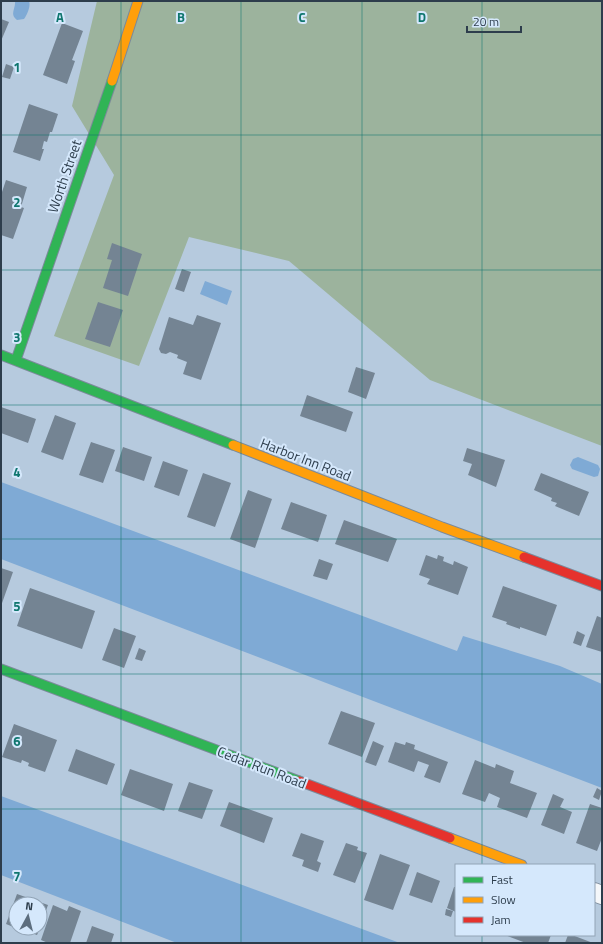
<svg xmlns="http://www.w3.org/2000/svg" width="603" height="944" font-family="'Titillium Web',sans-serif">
<rect width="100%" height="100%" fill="#b6cade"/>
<path fill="#9cb39d" d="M97,1H602V446L430,380L289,261L189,237L139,366L54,336L114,175L72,106Z"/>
<path fill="#7faad5" d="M15,1H29C31,6 27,15 24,19L17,20C9,14 16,9 15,1Z
M205,281L232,291L227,305L200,294Z
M578,457L598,465L600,469L598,476L594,477L572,469L570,465L573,459Z
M1,482L457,651L463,636L560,666L602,684V788L1,559Z
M1,796L400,943H177L1,875Z"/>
<path fill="#748493" d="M1,19L9,22L1,41Z
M62,23L83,31L72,60L75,61L67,84L43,75Z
M6,64L14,67L10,79L2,77Z
M29,104L58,114L52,132H50L47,142L44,141L42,149H44L40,161L13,152Z
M6,180L27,187L21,207L24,208L13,239L1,235V195Z
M112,243L142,254L128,296L103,288L112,260L107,259Z
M182,269L191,272L184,292L175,289Z
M98,302L123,310L110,347L85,339Z
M197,315L221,323L201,380L183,374L187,362L177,358L178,355L170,352L166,354L161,353L159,349L169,317L193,325Z
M356,367L375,373L366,399L348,392Z
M307,395L353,412L346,432L300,416Z
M1,407L36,419L28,443L1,433Z
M55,415L76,423L63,460L41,452Z
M91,442L115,450L103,483L79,475Z
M123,447L152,457L144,481L115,471Z
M467,448L505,460L496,487L468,475L472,464L463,461Z
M163,461L188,470L179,496L154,487Z
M203,473L231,483L215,527L187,517Z
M541,473L589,492L579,516L555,506L557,503L551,501L552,498L534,490Z
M248,490L272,499L255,548L230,539Z
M291,502L327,515L318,542L281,529Z
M344,520L397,539L388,562L335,544Z
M426,555L437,559L438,555L444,557L443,561L453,565L454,561L468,567L458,595L427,584L430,579L419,575Z
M319,559L333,564L327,580L313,576Z
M1,568L13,572L1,606Z
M503,586L557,605L546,636L520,627V629L506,624L507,622L492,617Z
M30,588L95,611L82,649L17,626Z
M597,616L602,618V652L586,647Z
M114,628L136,636L124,668L102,660Z
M577,631L585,635L581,646L573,643Z
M139,648L146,651L142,661L135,659Z
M341,711L375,723L362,757L328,744Z
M14,724L57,740L45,772L28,766L29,763L22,760L21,763L2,757Z
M373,741L384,746L376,766L365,762Z
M395,742L405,745L406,742L415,745L414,749L448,762L440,783L424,777L429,765L418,761L414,772L388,762Z
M76,749L115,764L107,785L68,771Z
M475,760L495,768L496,764L514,771L510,783L537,793L527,818L497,807L500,798L489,793L485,802L462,794Z
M130,769L173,784L164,811L121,795Z
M189,782L213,790L202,819L178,811Z
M597,788L602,791L599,800L593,797Z
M553,794L564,799L560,807L572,812L564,834L541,825Z
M229,802L273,818L264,843L220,826Z
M590,804L602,808V838L597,851L576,843Z
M301,833L324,841L317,861L321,863L318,872L302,866L304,860L292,856Z
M346,843L358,847L357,850L367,853L355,883L333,875Z
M380,854L410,865L393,910L364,900Z
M417,872L440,881L432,903L409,895Z
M454,887H456V912L447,908Z
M17,894L48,905L40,927V904H16V928L6,924Z
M53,905L67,911L69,906L81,911L70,943H48L41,940Z
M446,909L453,911L451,917L445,915Z
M92,926L114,934L111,943H86Z
M18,928H40L37,935Z
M505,935H551L548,943H526Z
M568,935H572L593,943H565Z"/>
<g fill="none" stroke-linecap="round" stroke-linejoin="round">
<defs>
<path id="street" d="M594,892L602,895"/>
<path id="fast" d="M1,355L233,445
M16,360L112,81
M1,669L299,781"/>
<path id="slow" d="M112,81L138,1
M233,445L442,527L524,557
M450,838L522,865"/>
<path id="jam" d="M524,557L602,586
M299,781L450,838"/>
</defs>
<use href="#street" stroke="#7b8a9a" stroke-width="20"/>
<use href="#fast" stroke="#7b8a9a" stroke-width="11"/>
<use href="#slow" stroke="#7b8a9a" stroke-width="11"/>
<use href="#jam" stroke="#7b8a9a" stroke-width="11"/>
<use href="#street" stroke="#f4f7fa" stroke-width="18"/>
<use href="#fast" stroke="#30b455" stroke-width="9"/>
<use href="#slow" stroke="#ff9f0a" stroke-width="9"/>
<use href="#jam" stroke="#e5322d" stroke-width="9"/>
</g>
<path fill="none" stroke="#0f766e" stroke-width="1" stroke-opacity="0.55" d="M121,1V943M241,1V943M362,1V943M482,1V865M1,135H602M1,270H602M1,405H602M1,539H602M1,674H602M1,809H602M482,935V943"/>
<g text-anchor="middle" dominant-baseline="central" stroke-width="4" stroke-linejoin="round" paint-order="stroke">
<g font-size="14" fill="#2d3d4c" stroke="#d5e8fc">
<text transform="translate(64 176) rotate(-71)">Worth Street</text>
<text transform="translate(306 459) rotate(21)">Harbor Inn Road</text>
<text transform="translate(262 767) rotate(21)">Cedar Run Road</text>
</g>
</g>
<g font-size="13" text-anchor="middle" font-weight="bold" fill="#0f766e" stroke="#d5e8fc" stroke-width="4" stroke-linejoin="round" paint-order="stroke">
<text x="60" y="22">A</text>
<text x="181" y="22">B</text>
<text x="302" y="22">C</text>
<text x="422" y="22">D</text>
<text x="17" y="72">1</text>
<text x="17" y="207">2</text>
<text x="17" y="342">3</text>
<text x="17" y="477">4</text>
<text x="17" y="611">5</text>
<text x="17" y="746">6</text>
<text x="17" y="881">7</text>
</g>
<rect width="603" height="944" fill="none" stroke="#2d3d4c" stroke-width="4"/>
<rect x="455" y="864" width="140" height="72" fill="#d5e8fc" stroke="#92a4b6"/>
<rect x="463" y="877" width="20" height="6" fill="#30b455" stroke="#92a4b6"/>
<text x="491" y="884" font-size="12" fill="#2d3d4c">Fast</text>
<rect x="463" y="897" width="20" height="6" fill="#ff9f0a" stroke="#92a4b6"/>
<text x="491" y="904" font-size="12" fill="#2d3d4c">Slow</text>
<rect x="463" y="917" width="20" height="6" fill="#e5322d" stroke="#92a4b6"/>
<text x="491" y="924" font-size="12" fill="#2d3d4c">Jam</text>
<g transform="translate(28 916) rotate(7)"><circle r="19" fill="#d5e8fc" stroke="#92a4b6"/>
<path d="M0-3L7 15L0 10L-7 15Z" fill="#5d6e7f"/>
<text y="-6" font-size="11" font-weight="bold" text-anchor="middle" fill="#2d3d4c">N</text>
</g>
<path d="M467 26v6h54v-6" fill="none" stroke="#2d3d4c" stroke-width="2"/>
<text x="473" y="26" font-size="12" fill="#2d3d4c" stroke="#d5e8fc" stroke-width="3" paint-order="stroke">20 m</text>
</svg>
